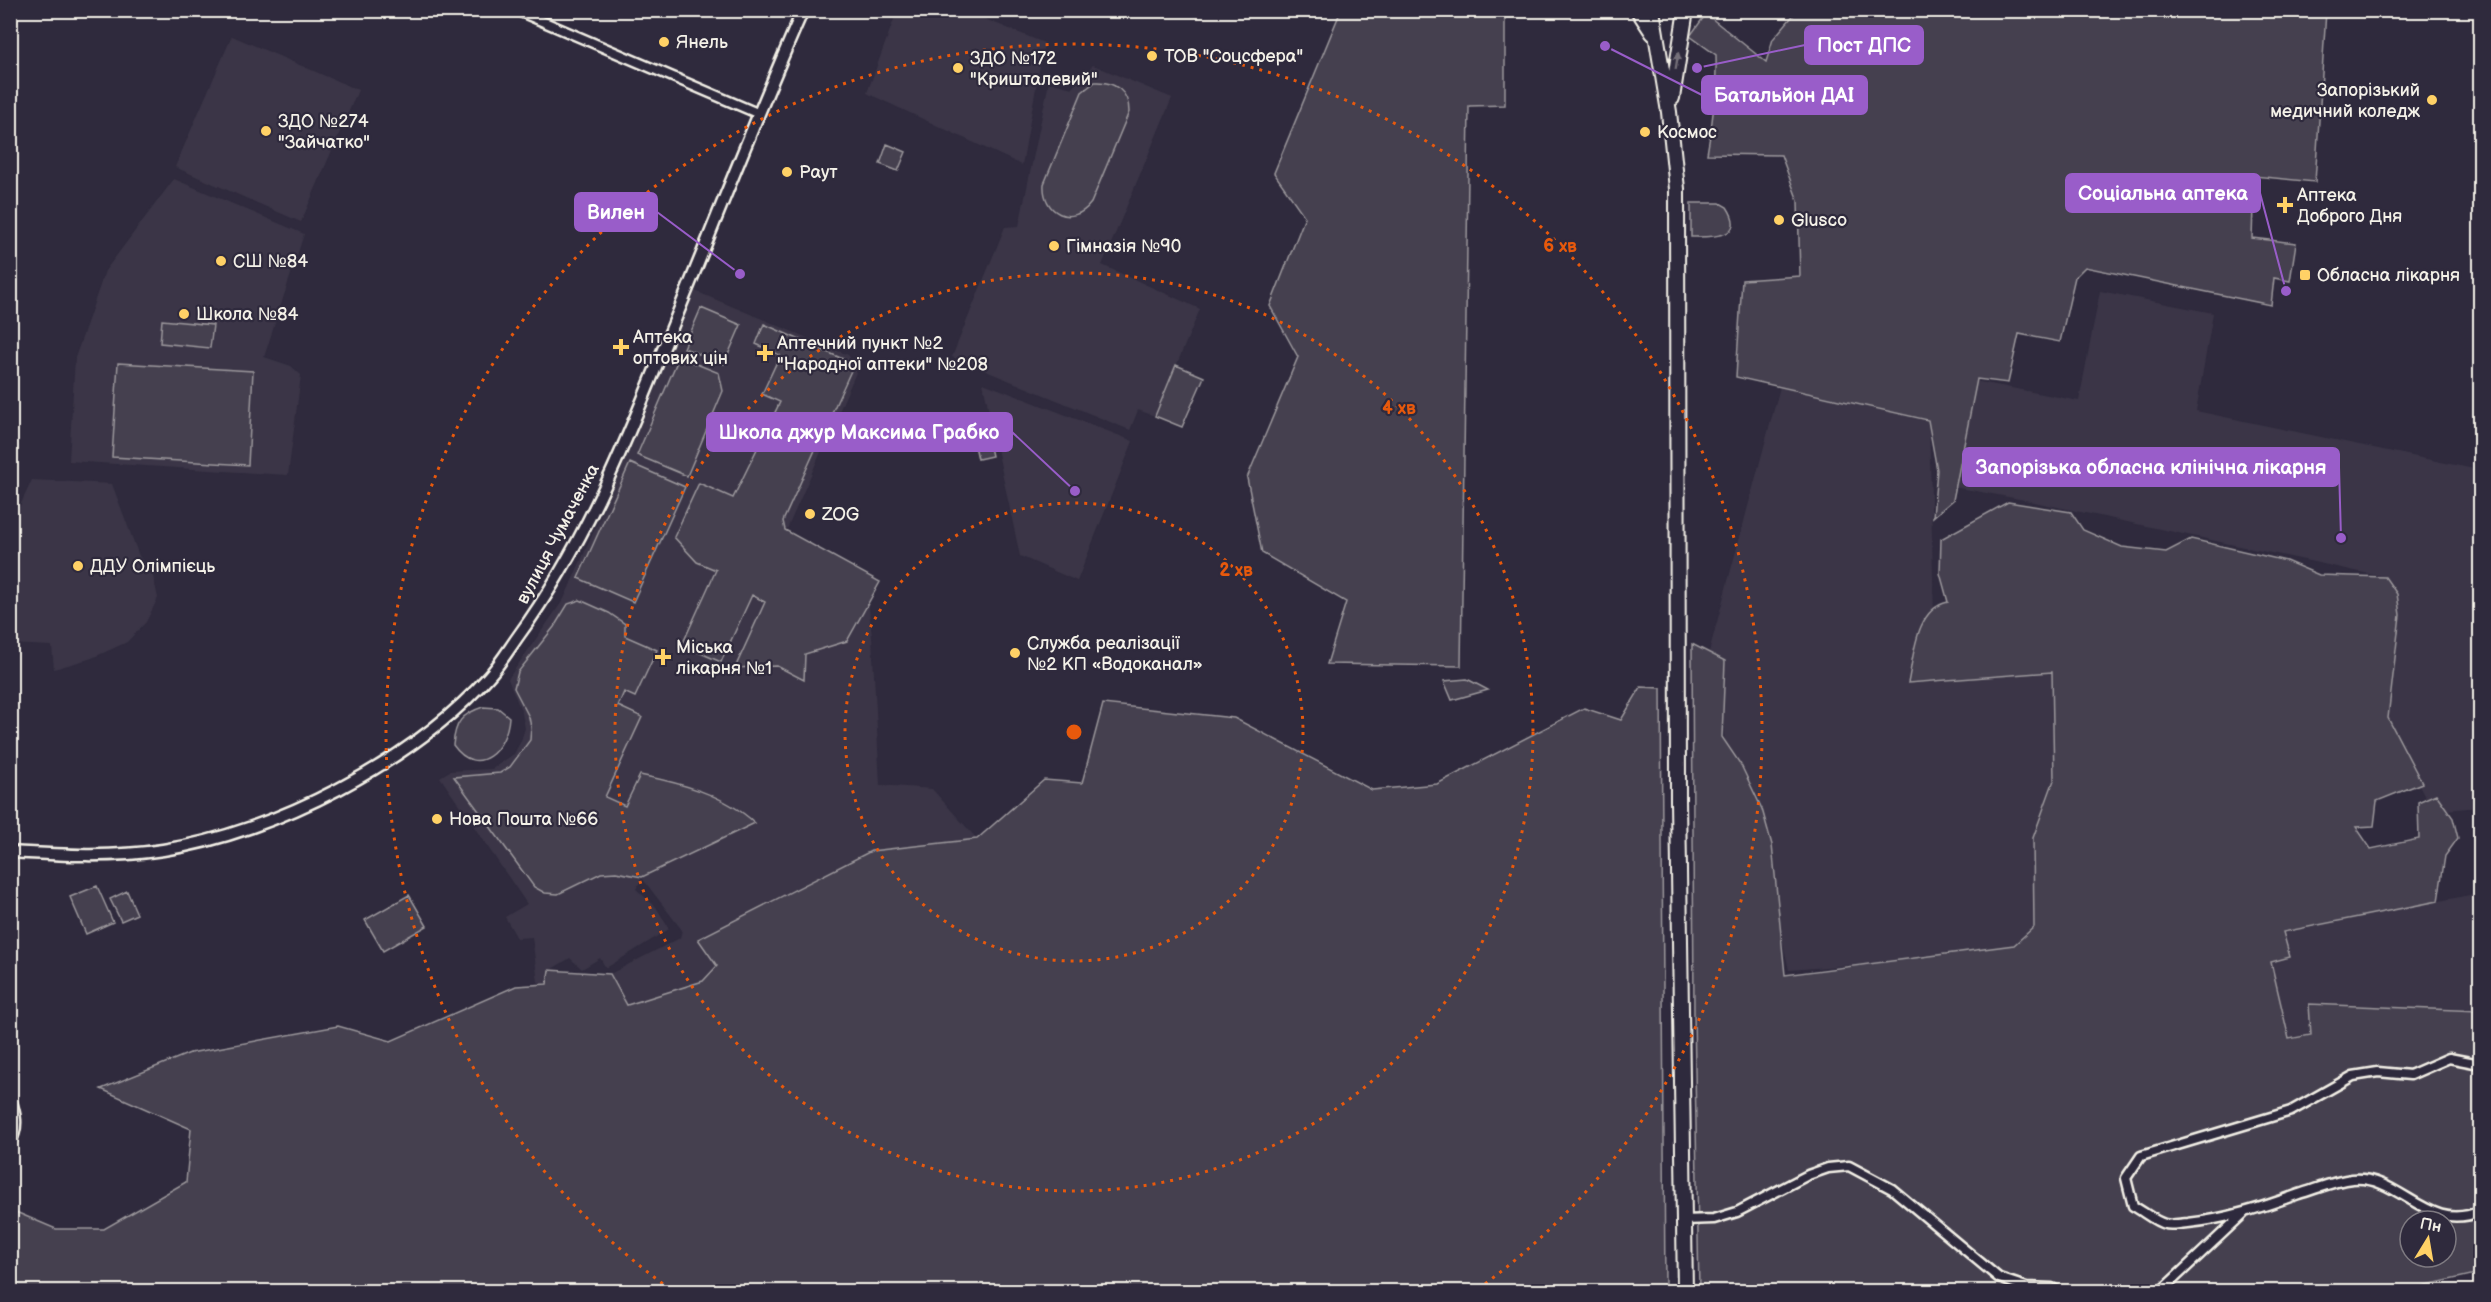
<svg xmlns="http://www.w3.org/2000/svg" width="2491" height="1302" font-family="'Balsamiq Sans',sans-serif">
<rect width="100%" height="100%" fill="#2f2a3d"/>
<filter id="ink" filterUnits="userSpaceOnUse"><feTurbulence type="fractalNoise" baseFrequency=".0167" numOctaves="2"/><feDisplacementMap in="SourceGraphic" scale="12" xChannelSelector="R" yChannelSelector="G"/><feConvolveMatrix kernelMatrix="1 2 1 2 8 2 1 2 1" color-interpolation-filters="sRGB"/></filter>
<g filter="url(#ink)">
<path fill="#3b3647" d="M897,11H965L1044,43L1022,165L867,93Z
M232,36L358,90L301,222L175,167Z
M1093,65L1172,98L1102,265L1200,309L1155,416L1138,410L1130,430L952,357L1005,227L1019,226L1049,82L1072,88Z
M174,179L304,234L264,357L291,366L301,375L288,475L69,461L75,358L105,271Z
M695,291L848,355L858,368L780,545L867,589L872,638L880,785L932,789L977,839L871,851L698,938L717,966L703,981L626,1005L610,974L680,938L682,930L642,878L636,889L656,907L669,929L606,968L600,958L582,969L570,958L550,970L547,984L538,982L532,937L517,938L505,917L527,904L440,777L450,771L492,769L514,754L521,741L525,728L522,713L508,679L564,599L624,463Z
M2100,291L2213,313L2196,411L2474,469L2478,494L2480,495V807L2433,811L2384,719L2379,576L2025,500L1943,485L1964,379L2079,401Z
M983,383L1133,441L1077,581L1020,556Z
M1780,387L1929,420L1935,659L2066,665L2071,948L1789,970L1757,826L1736,801L1709,652Z
M32,480L112,484L139,556L153,576L158,598L146,622L127,642L92,658L54,669L52,646L11,644V525Z
M2480,893V1011L2310,1004L2312,1035L2289,1039L2271,962L2289,957L2283,932Z"/>
<path fill="#454050" stroke="#9c989c" stroke-width="1.5" fill-rule="evenodd" d="M1331,11H1505V105L1469,106L1461,666L1327,664L1346,602L1262,553L1247,478L1298,357L1270,306L1305,217L1274,173L1339,15Z
M1797,11H2326L2315,182L2254,176L2252,238L2296,243L2290,281L2274,278L2271,305L2085,267L2075,277L2060,342L2019,334L2008,383L1977,379L1953,500L1933,517L1937,470L1928,420L1736,377L1742,280L1800,276L1798,201L1781,155L1707,154C1713,121 1717,89 1716,55L1690,36L1706,14L1766,62L1773,39Z
M1095,82C1114,81 1129,91 1129,112L1091,203C1072,228 1042,213 1044,184L1082,92Z
M887,144L906,152L898,171L880,164Z
M1691,203H1720L1727,207C1748,239 1710,237 1691,237Z
M701,308L741,325L724,364L684,348Z
M162,320L213,325L210,348L160,343Z
M764,324L854,364L783,521L785,530L880,582L847,641L805,654L804,680L777,666L735,668L765,602L752,595L721,662L682,645L716,570L697,562L674,537L699,483L733,498L780,402L762,394L780,355L756,344Z
M679,357L719,373L723,391L687,476L637,455Z
M118,363L253,371L248,465L112,457Z
M1176,365L1204,377L1182,427L1155,416Z
M986,429L992,456L978,459L972,432Z
M630,463L685,487L633,602L578,578Z
M2008,502L2071,512L2083,530L2122,547L2166,552L2191,539L2286,561L2319,575L2385,577L2397,594L2400,615L2388,718L2422,783L2377,801L2374,826L2356,827L2371,849L2419,839L2418,802L2436,794L2453,818L2458,838L2445,856L2438,901L2283,932L2290,957L2271,962L2289,1039L2311,1035L2309,1004L2480,1011V1273L2396,1292L1699,1291L1694,1013L1692,644L1725,661L1722,737L1741,765L1762,809L1772,845L1785,975L2014,945L2034,927L2033,838L2054,780L2052,672L1908,683C1914,656 1915,609 1948,602L1940,573L1941,539ZM2410,1221H2446V1257H2410Z
M580,600L609,613L625,624V636L657,650L635,697L624,692L618,706L642,717L605,797L625,806L640,775C680,783 724,794 755,823L642,877L616,872L601,873L558,894L545,893L534,887L454,777L500,773L510,767L530,740L531,727L529,717L514,688L518,672L554,627L568,604Z
M1467,679L1488,690L1452,700L1444,681Z
M1641,687L1661,688L1665,1291H11V1210L56,1229H104L186,1182L191,1129L101,1089L190,1053L338,1026L391,1041L516,986L547,984L549,970L610,974L627,1005L703,981L717,966L698,939L871,851L977,839L1044,780L1082,783L1103,704L1234,718L1372,790L1437,784L1584,708L1621,720Z
M483,707L498,708L509,717C507,749 478,780 453,745C455,723 461,714 483,707Z
M97,886L113,922L86,934L70,897Z
M127,891L137,914L121,921L110,899Z
M409,895L427,926L383,951L365,920Z"/>
<g fill="none" stroke-linecap="round" stroke-linejoin="round">
<defs>
<path id="minor" d="M516,10L757,113
M2480,1064L2449,1058L2410,1075L2378,1072L2353,1076L2291,1111L2141,1156L2126,1178L2133,1206C2143,1211 2155,1222 2165,1224C2172,1226 2182,1223 2188,1223C2227,1219 2263,1207 2299,1194C2316,1189 2334,1181 2352,1179C2400,1174 2428,1235 2480,1211
M10,1095C16,1113 20,1127 10,1144
M1684,1220L1714,1219L1737,1212L1808,1175L1828,1168L1849,1166L1892,1189L1999,1278L2026,1287L2052,1288L2060,1292
M2160,1292L2243,1214"/>
<path id="tertiary" d="M10,852C61,855 112,858 163,850C274,833 414,761 489,676C500,664 509,649 519,635C581,550 623,450 662,352C709,238 753,123 803,10"/>
<path id="trunk" d="M1638,10L1653,33
M1652,10L1669,112L1677,189L1678,800L1685,1292
M1672,98L1686,10"/>
</defs>
<use href="#minor" stroke="#f4f1e8" stroke-width="13"/>
<use href="#tertiary" stroke="#f4f1e8" stroke-width="15"/>
<use href="#trunk" stroke="#f4f1e8" stroke-width="18"/>
<use href="#minor" stroke="#2f2a3d" stroke-width="8"/>
<use href="#tertiary" stroke="#2f2a3d" stroke-width="10"/>
<use href="#trunk" stroke="#2f2a3d" stroke-width="14"/>
</g>
<defs><path id="oneway-solid" d="M-6-.8H1V-3.2L6.5 0L1 3.2V.8H-6Z" transform="scale(1.5)"/></defs>
<use fill="#747079" href="#oneway-solid" transform="translate(1677 61) rotate(-81)"/>
</g>
<g fill="none" stroke="#e8590c" stroke-width="3" stroke-dasharray="3 6">
<circle cx="1074" cy="732" r="229"/>
<circle cx="1074" cy="732" r="459"/>
<path d="M670 1289A688 688 0 1 1 1478 1289"/>
</g>
<g fill="#ffd166" stroke="#2f2a3d" stroke-width="2">
<circle cx="664" cy="42" r="6"/>
<circle cx="1152" cy="56" r="6"/>
<circle cx="958" cy="68" r="6"/>
<circle cx="2432" cy="100" r="6"/>
<circle cx="266" cy="131" r="6"/>
<circle cx="1645" cy="132" r="6"/>
<circle cx="787" cy="172" r="6"/>
<path d="M2282 196h6v6h6v6h-6v6h-6v-6h-6v-6h6z"/>
<circle cx="1779" cy="220" r="6"/>
<circle cx="1054" cy="246" r="6"/>
<circle cx="221" cy="261" r="6"/>
<rect x="2299" y="269" width="12" height="12" rx="3"/>
<circle cx="184" cy="314" r="6"/>
<path d="M618 338h6v6h6v6h-6v6h-6v-6h-6v-6h6z"/>
<path d="M762 344h6v6h6v6h-6v6h-6v-6h-6v-6h6z"/>
<circle cx="810" cy="514" r="6"/>
<circle cx="78" cy="566" r="6"/>
<circle cx="1015" cy="653" r="6"/>
<path d="M660 648h6v6h6v6h-6v6h-6v-6h-6v-6h6z"/>
<circle cx="437" cy="819" r="6"/>
</g>
<g text-anchor="middle" dominant-baseline="central" stroke-width="4.5" stroke-linejoin="round" paint-order="stroke">
<g font-size="18" fill="#f4f1e8" stroke="#2f2a3d" text-anchor="start">
<text x="676" y="42">Янель</text>
<text x="1164" y="56">ТОВ "Соцсфера"</text>
<text x="970" y="58">ЗДО №172<tspan x="970" dy="21">"Кришталевий"</tspan></text>
<text x="2420" y="90" text-anchor="end">Запорізький<tspan x="2420" dy="21">медичний коледж</tspan></text>
<text x="278" y="121">ЗДО №274<tspan x="278" dy="21">"Зайчатко"</tspan></text>
<text x="1657" y="132">Космос</text>
<text x="799" y="172">Раут</text>
<text x="2297" y="195">Аптека<tspan x="2297" dy="21">Доброго Дня</tspan></text>
<text x="1791" y="220">Glusco</text>
<text x="1066" y="246">Гімназія №90</text>
<text x="233" y="261">СШ №84</text>
<text x="2317" y="275">Обласна лікарня</text>
<text x="196" y="314">Школа №84</text>
<text x="633" y="337">Аптека<tspan x="633" dy="21">оптових цін</tspan></text>
<text x="777" y="343">Аптечний пункт №2<tspan x="777" dy="21">"Народної аптеки" №208</tspan></text>
<text x="822" y="514">ZOG</text>
<text x="90" y="566">ДДУ Олімпієць</text>
<text x="1027" y="643">Служба реалізації<tspan x="1027" dy="21">№2 КП «Водоканал»</tspan></text>
<text x="676" y="647">Міська<tspan x="676" dy="21">лікарня №1</tspan></text>
<text x="449" y="819">Нова Пошта №66</text>
</g>
<g font-size="18" fill="#f4f1e8" stroke="#2f2a3d">
<text transform="translate(558 534) rotate(-62)">вулиця Чумаченка</text>
</g>
</g>
<circle cx="1074" cy="732" r="9" fill="#e8590c" stroke="#2f2a3d" stroke-width="3"/>
<g font-size="18" text-anchor="middle" font-weight="bold" fill="#e8590c" stroke="#2f2a3d" stroke-width="4.5" stroke-linejoin="round" paint-order="stroke">
<text x="1560" y="252">6 хв</text>
<text x="1399" y="414">4 хв</text>
<text x="1236" y="576">2 хв</text>
</g>
<path fill="none" stroke="#995dc9" stroke-width="2" d="M1697 68L1805 45M1605 46L1702 95M2286 291L2260 193M740 274L657 212M1075 491L1012 432M2341 538L2339 467"/>
<g fill="#995dc9" stroke="#2f2a3d" stroke-width="2">
<circle cx="1697" cy="68" r="6"/>
<circle cx="1605" cy="46" r="6"/>
<circle cx="2286" cy="291" r="6"/>
<circle cx="740" cy="274" r="6"/>
<circle cx="1075" cy="491" r="6"/>
<circle cx="2341" cy="538" r="6"/>
</g>
<g fill="#995dc9" stroke="#995dc9" stroke-width="2">
<rect x="1805" y="26" width="118" height="38" rx="6"/>
<rect x="1702" y="76" width="165" height="38" rx="6"/>
<rect x="2066" y="174" width="194" height="38" rx="6"/>
<rect x="575" y="193" width="82" height="38" rx="6"/>
<rect x="707" y="413" width="305" height="38" rx="6"/>
<rect x="1963" y="448" width="376" height="38" rx="6"/>
</g>
<g font-size="20" text-anchor="middle" font-weight="bold" fill="#fff">
<text x="1864" y="52">Пост ДПС</text>
<text x="1784" y="102">Батальйон ДАI</text>
<text x="2163" y="200">Соціальна аптека</text>
<text x="616" y="219">Вилен</text>
<text x="859" y="439">Школа джур Максима Грабко</text>
<text x="2151" y="474">Запорізька обласна клінічна лікарня</text>
</g>
<rect width="2491" height="1302" fill="none" stroke="#2f2a3d" stroke-width="36"/>
<rect x="18" y="18" width="2455" height="1266" fill="none" stroke="#f4f1e8" stroke-width="2" filter="url(#ink)"/>
<g transform="translate(2428 1239) rotate(11)"><circle r="28" fill="#2f2a3d" stroke="#7e7a81" stroke-width="1.5"/>
<path d="M0-4.5L10 22L0 15L-10 22Z" fill="#ffd166"/>
<text y="-9" font-size="16" font-weight="bold" text-anchor="middle" fill="#f4f1e8">Пн</text>
</g>
</svg>
